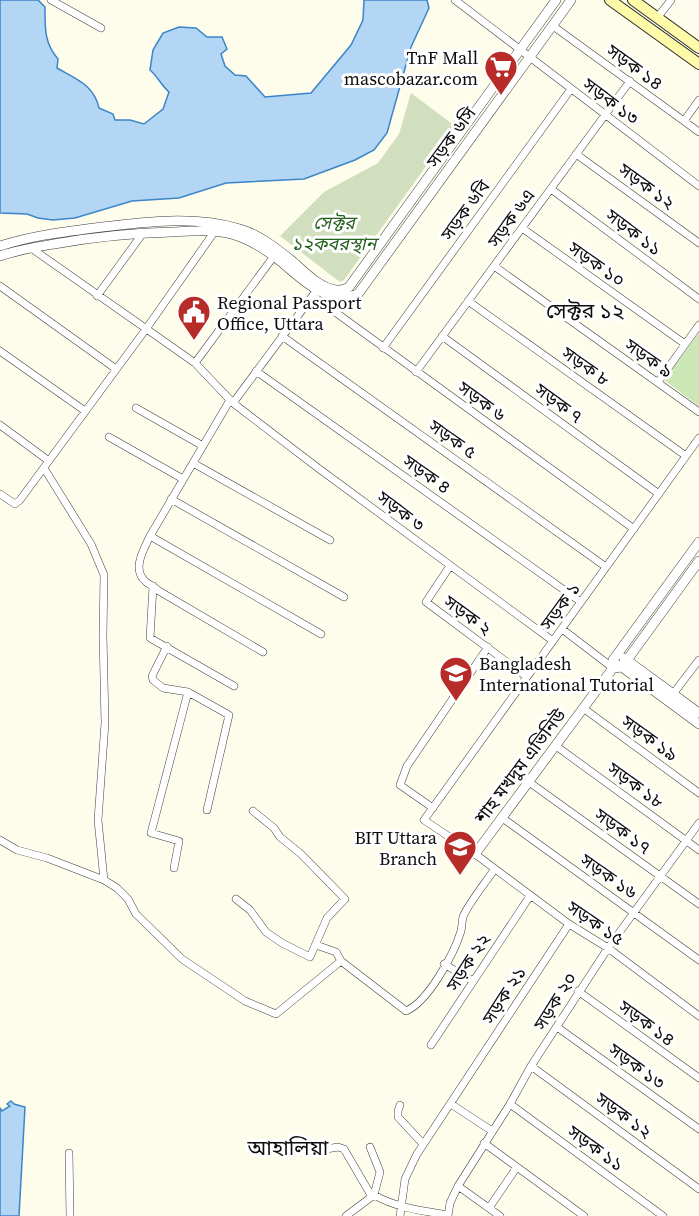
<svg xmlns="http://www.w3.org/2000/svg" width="699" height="1216" font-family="'Source Serif 4','Noto Sans Bengali',serif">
<rect width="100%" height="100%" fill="#fefceb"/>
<path fill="#cce7b6" d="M699,333V406L664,380Z"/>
<path fill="#d2dfbe" d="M411,93L455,126L344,280L340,282L280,236L324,192L378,163L399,134Z"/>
<path fill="#b2d6f4" stroke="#3b85c9" stroke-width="1.5" d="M0,0H38L45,7C45,27 44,43 58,59L57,68C76,79 94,85 99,108L113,114L115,120H130L144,124L163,109L169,92C161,85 158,77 150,70L153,50L163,33L179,27L196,28L207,37H222L227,49L221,54L225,66L235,75L246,76L265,97L311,93L351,45L363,20L364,0H427L429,8L411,47L387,133L374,150L355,160L304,179L226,183L179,198L132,201L75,218L53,220L38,218L27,214L0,213Z
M11,1101L14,1104L25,1107L19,1216H0V1108L2,1111L10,1106L7,1104Z"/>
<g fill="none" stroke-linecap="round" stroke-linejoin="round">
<defs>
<path id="minor" d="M51,0L101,28
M455,0L699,186
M657,18L671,0
M553,26L699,132
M684,121L699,100
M576,154L699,243
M551,189L699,299
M522,228L685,344
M31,248L195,363L233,403L318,468L553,641
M494,266L699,412
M0,286L116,369
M97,296L143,233
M313,296L634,529
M468,301L686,456
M282,336L606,567
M442,336L659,494
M383,348L571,89
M0,351L85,411
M195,363L274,256
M256,371L581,602
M416,372L630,81
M658,382L699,325
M230,400L150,536C144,549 131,570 146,582C150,585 155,587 159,591L263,652
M233,403L314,294
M136,408L203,446
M0,425L49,461
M109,437L183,479
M699,438L424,820L475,854L569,924L608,948L699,1016
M193,463L330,540
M44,468L91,544L104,575L103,635L105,723L98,820L104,880
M0,494L15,504L20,500L146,329L215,231
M171,499L344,597
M150,536L321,634
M450,566L426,602L527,677
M153,586L150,638L234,686
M562,629L613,668
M167,646L152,676L153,680L163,688L188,692L229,715L207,810
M673,694L699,660
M583,708L699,793
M556,746L699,850
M529,782L699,904
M433,808L400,785L407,766L488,647
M501,817L699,960
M0,840L17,850L47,858L104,880L117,888L128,899L136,914L182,959L245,1001L276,1014L341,961
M174,868L179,841L151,833L188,692
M236,899L250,910L266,932L282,943L310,957L327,918L345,899L301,854L280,837L274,828L253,811
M316,945L336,952L341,961L406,1011C428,1002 454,954 461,931C462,927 462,921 463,917C468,904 486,882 494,870
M444,964L473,981
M578,991L699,1078
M557,1027L699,1129
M431,1045L530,896
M531,1066L699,1189
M451,1104L492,1131
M510,1104L663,1216
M400,1105L398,1111V1117L423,1144
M484,1143L584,1216
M370,1147L380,1172L374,1195
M315,1151L338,1147L344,1149L372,1197
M69,1153L70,1216
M458,1186L500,1216
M489,1208L517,1167
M346,1216L374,1195C397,1208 423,1211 448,1215
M400,1216L405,1179L417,1154L569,924
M448,1216L450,1203L458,1186L510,1104L531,1066L608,948L699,823"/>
<path id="tertiary" d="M0,246C31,236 63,232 94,228C143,222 193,215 240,229C258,234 276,248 291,260C303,270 319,288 336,290C341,291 345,289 349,287L556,0
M0,256C17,250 36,247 54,244C93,237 132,233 172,232C191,231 212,229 231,234C246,238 263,248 275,257C300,276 324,307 358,294L571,0
M624,658L699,713
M619,665L699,724
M613,668L622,667L699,561
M475,854L613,668V660L699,542"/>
<path id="secondary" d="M610,0L699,64
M633,0L699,48"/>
</defs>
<use href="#minor" stroke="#3f3f3f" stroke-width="8"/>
<use href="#tertiary" stroke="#3f3f3f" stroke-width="10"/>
<use href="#secondary" stroke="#2e2e2e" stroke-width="12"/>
<use href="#minor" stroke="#fff" stroke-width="7"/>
<use href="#tertiary" stroke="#fff" stroke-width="9"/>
<use href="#secondary" stroke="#fdfaa8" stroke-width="10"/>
</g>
<defs>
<symbol id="supermarket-pin" viewBox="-11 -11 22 30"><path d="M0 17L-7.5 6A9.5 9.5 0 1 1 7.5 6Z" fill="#b72c29" stroke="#fff"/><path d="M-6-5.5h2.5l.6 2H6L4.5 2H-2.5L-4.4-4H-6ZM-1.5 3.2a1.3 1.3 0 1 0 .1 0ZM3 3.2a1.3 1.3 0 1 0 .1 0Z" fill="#fff"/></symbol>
<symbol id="civic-pin" viewBox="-11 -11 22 30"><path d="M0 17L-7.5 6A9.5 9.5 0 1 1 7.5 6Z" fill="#b72c29" stroke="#fff"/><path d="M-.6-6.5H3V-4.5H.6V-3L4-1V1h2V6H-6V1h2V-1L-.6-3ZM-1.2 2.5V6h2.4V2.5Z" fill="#fff"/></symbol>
<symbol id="school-pin" viewBox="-11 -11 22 30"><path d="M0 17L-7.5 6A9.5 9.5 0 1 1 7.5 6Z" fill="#b72c29" stroke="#fff"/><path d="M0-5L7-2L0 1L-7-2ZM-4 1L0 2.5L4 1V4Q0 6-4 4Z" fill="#fff"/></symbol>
</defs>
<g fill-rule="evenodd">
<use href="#supermarket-pin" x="482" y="48" width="38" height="52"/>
<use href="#civic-pin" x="175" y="293" width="38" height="52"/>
<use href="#school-pin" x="437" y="654" width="38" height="52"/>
<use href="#school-pin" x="441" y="828" width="38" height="52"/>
</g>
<g text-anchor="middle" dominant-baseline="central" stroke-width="6" stroke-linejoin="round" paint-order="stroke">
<g font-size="18" fill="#0c0c0c" stroke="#fff" text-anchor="end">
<text x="478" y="57">TnF Mall<tspan x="478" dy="21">mascobazar.com</tspan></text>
<text x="217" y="302" text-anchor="start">Regional Passport<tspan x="217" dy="21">Office, Uttara</tspan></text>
<text x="479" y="663" text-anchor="start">Bangladesh<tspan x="479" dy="21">International Tutorial</tspan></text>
<text x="437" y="837">BIT Uttara<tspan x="437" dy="21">Branch</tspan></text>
</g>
<g font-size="18" fill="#0c0c0c" stroke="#fff">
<text transform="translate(635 67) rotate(36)">সড়ক ১৪</text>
<text transform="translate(611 101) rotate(37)">সড়ক ১৩</text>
<text transform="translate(451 137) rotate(-54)">সড়ক ৬সি</text>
<text transform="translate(647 186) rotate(36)">সড়ক ১২</text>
<text transform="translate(465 210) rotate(-54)">সড়ক ৬বি</text>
<text transform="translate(511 218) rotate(-54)">সড়ক ৬এ</text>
<text transform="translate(634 232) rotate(37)">সড়ক ১১</text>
<text transform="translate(597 264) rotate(35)">সড়ক ১০</text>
<text transform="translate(649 358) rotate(35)">সড়ক ৯</text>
<text transform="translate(586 366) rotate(35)">সড়ক ৮</text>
<text transform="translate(482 401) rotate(36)">সড়ক ৬</text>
<text transform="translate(559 403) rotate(36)">সড়ক ৭</text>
<text transform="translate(453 439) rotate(35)">সড়ক ৫</text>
<text transform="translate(427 474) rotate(35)">সড়ক ৪</text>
<text transform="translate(401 511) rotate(37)">সড়ক ৩</text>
<text transform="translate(560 606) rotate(-54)">সড়ক ১</text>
<text transform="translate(468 615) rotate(36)">সড়ক ২</text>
<text transform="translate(650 738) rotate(36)">সড়ক ১৯</text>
<text transform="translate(520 766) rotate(-53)">শাহ মখদুম এভিনিউ</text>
<text transform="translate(636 785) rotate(36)">সড়ক ১৮</text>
<text transform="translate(623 831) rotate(36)">সড়ক ১৭</text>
<text transform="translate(609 876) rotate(35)">সড়ক ১৬</text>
<text transform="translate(596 923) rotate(34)">সড়ক ১৫</text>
<text transform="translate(468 962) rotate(-57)">সড়ক ২২</text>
<text transform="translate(504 995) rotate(-57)">সড়ক ২১</text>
<text transform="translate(555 1001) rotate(-58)">সড়ক ২০</text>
<text transform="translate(647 1023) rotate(36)">সড়ক ১৪</text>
<text transform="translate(637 1066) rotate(36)">সড়ক ১৩</text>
<text transform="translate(624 1115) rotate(36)">সড়ক ১২</text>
<text transform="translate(596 1148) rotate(36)">সড়ক ১১</text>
</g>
<g font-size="18" font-style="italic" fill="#27611f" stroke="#fff">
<text x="334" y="222">সেক্টর<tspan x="334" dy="21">১২কবরস্থান</tspan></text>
</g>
<g font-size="21" fill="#0c0c0c" stroke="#fff">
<text x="585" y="310">সেক্টর ১২</text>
<text x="288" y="1147">আহালিয়া</text>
</g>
</g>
</svg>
